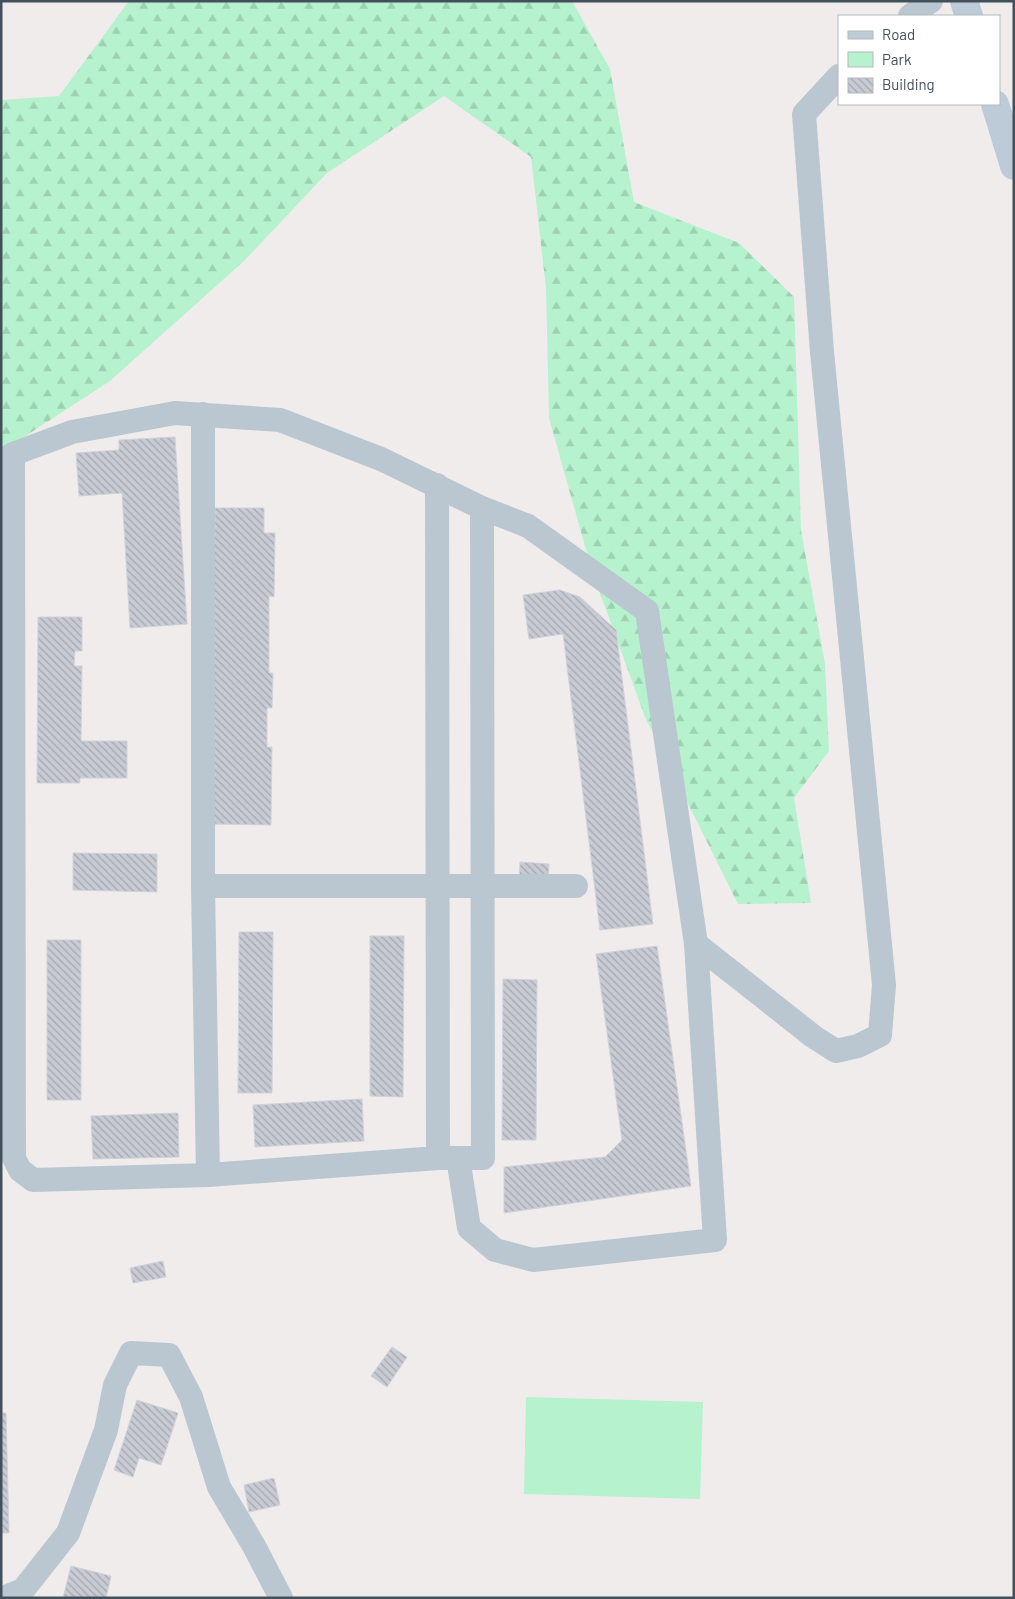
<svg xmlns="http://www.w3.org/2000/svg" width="1015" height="1599" font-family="Barlow,sans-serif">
<defs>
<pattern id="forest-firs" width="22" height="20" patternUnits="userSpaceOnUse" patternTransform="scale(1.25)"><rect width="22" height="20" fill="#b5f2cd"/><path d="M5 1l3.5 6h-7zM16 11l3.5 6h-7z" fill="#9dd1b2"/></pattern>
<pattern id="building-back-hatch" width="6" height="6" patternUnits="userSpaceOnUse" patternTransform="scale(1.25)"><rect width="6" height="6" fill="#c8cbd3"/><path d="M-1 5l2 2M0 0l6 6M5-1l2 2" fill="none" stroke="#a4a7ae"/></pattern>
</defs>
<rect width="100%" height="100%" fill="#f0ecec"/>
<path fill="url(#forest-firs)" d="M129,1H572L610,69L634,202L739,243L794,297L801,530L825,664L829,751L794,798L811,903L738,904L645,717L592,571L549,418L546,288L531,157L444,96L327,173L244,261L110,381L1,452V100L59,96Z"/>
<path fill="#b5f2cd" d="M526,1397L703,1402L700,1499L524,1494Z"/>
<path fill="url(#building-back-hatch)" stroke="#d0d2d9" d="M175,437L187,624L130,628L122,493L79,496L76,453L119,450V440Z
M215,508H264V533H275L274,597L269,596V673H273L272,708H267V747H272L271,825L211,824Z
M560,590L580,597L616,630L653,924L600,930L563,634L529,639L523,595Z
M38,617H82V651H75L74,666H82L81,741H127V778H80V783H37Z
M73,853L157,854V892L73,890Z
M520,862L549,864L548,884L519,883Z
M239,932H273L272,1093H238Z
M370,936H404L403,1097L370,1096Z
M47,940H81V1100H47Z
M657,946L691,1186L504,1213V1167L605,1157L622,1140L596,954Z
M503,979L537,980L536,1140H502Z
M362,1099L364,1141L255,1147L253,1105Z
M178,1113L179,1157L93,1159L91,1116Z
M163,1261L166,1277L133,1283L130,1268Z
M392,1347L407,1357L387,1387L371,1376Z
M137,1400L178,1413L161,1465L139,1458L133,1477L114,1470Z
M1,1413H6L9,1533H1Z
M274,1478L280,1505L249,1512L244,1485Z
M71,1566L111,1576L106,1598H63Z"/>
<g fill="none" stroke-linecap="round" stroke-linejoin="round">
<path stroke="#bbc7d0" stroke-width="24" d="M910,16L931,1
M13,454L14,1158L20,1170L33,1180L208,1175L203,886V414
M1,461L13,454L72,432L175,413L280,420L381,459L482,508L528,526L647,611L696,944L715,1240L533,1260L495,1250L469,1228L458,1158
M437,485L438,1158
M203,886H576
M696,944L814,1037L836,1051L858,1046L880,1035L884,985L822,352L804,114L839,76
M208,1175L438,1158H483L482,508
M3,1598L23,1590L68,1533L106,1430L115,1385L131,1353L169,1355L191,1397L219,1487L254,1546L281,1598"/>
<path stroke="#bdcad8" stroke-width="28" d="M964,1L969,16
M995,104L1014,166"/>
</g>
<rect width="1015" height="1599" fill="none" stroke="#43505b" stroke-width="5"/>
<rect x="838" y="15" width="162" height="90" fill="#ffffff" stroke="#b4b9bd"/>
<rect x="848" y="31" width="25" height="8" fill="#bdcad8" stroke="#b4b9bd"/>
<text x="882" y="40" font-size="15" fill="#43505b">Road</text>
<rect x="848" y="52" width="25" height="15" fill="#b5f2cd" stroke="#b4b9bd"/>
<text x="882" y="65" font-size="15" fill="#43505b">Park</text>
<rect x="848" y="78" width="25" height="15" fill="url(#building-back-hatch)" stroke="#b4b9bd"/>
<text x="882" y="90" font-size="15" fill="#43505b">Building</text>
</svg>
